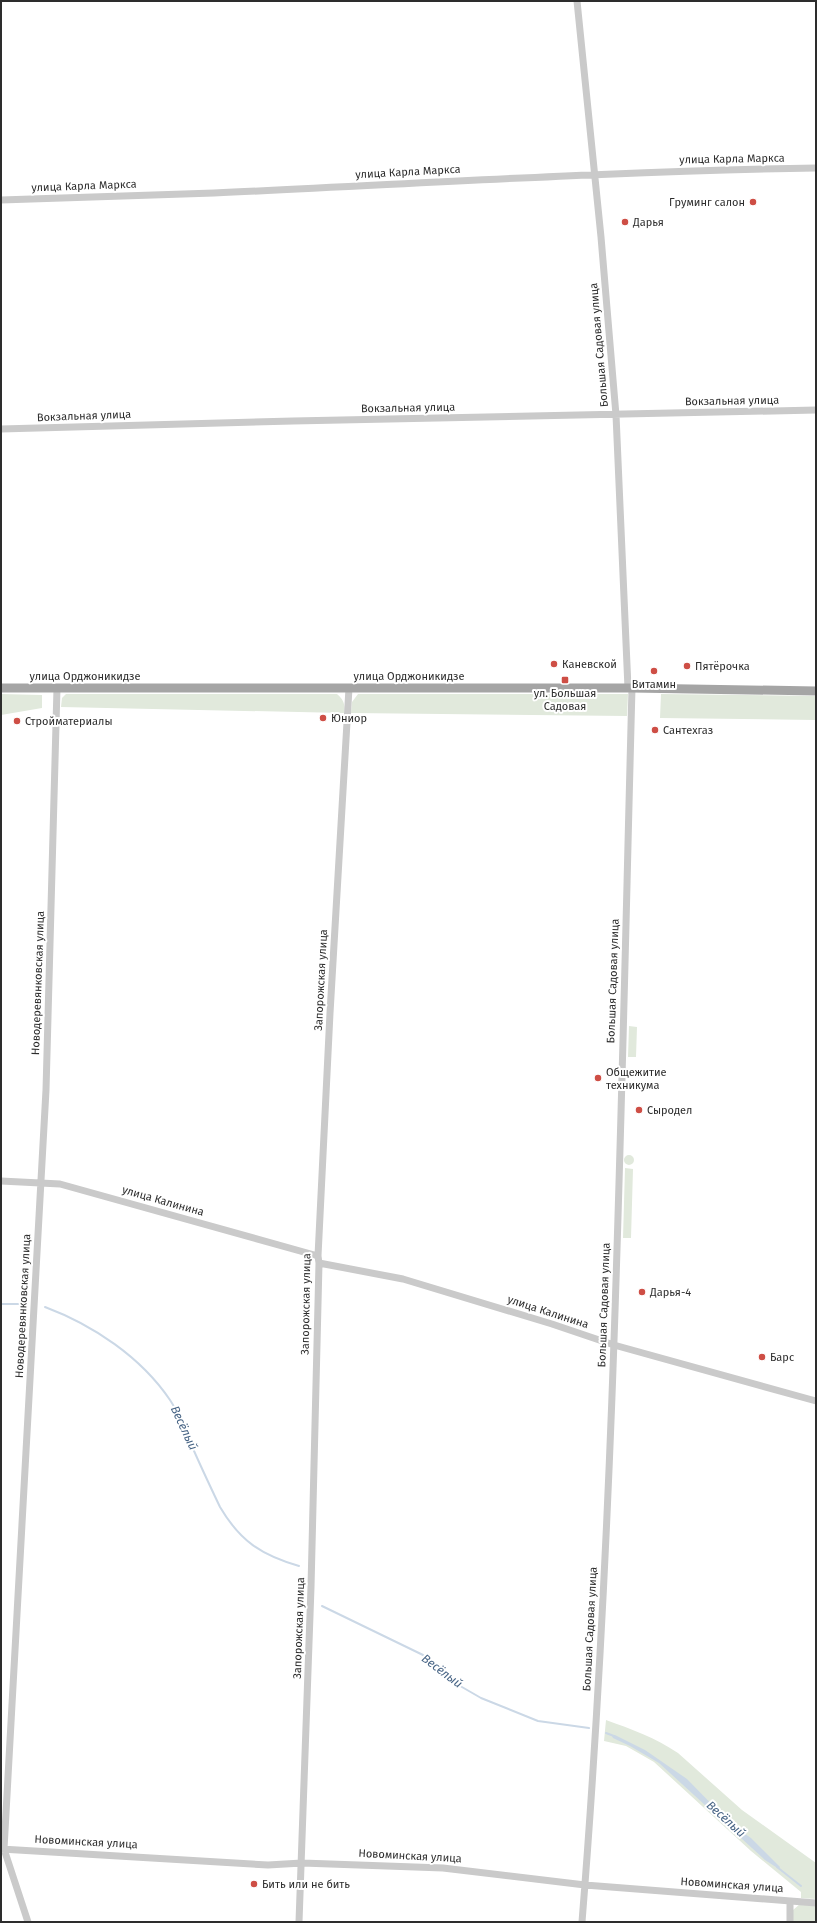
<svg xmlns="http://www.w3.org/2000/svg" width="817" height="1923" font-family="'Fira Sans',sans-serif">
<rect width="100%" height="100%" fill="#fff"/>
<path fill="#e1e9dc" d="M1,694L42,695V708L1,715Z
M66,694H337C344,700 345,704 344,713L61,707L62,698Z
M358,694H628L627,716L351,713L352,702Z
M661,694L816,696V720L660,718Z
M629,1026L637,1027L636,1057H628Z
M624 1160a5 5 0 1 1 10 0a5 5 0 1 1-10 0Z
M625,1168L633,1169L631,1238H623Z
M606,1720C631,1729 656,1738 678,1753L742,1810L816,1863V1899L801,1898V1892L751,1851L654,1762L626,1746L604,1741Z
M800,1904L816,1905V1922H792L793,1910Z"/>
<path fill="#cbd8e6" d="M615,1735L645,1750L687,1779L732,1825L751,1838L780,1867L779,1869L765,1860L659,1763L630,1746L613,1738L612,1736Z"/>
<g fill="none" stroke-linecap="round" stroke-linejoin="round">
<path stroke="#cbd8e6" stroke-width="2" d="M1,1304H22
M45,1307C93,1325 141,1357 170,1400C179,1413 184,1430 191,1444C200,1465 210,1486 220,1507C240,1541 261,1555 299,1566
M322,1606L423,1655L455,1683L481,1698L538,1721L589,1728
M606,1733L614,1736
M777,1867L801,1886"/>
<path stroke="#cacaca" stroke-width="7" d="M577,1L601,237L616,415L628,688
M1,200C72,198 143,196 214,193C415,184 615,171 816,168
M1,429L293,421L816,410
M1,1181L60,1184L318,1256
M319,1263L403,1279L552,1324L614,1345L816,1401
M1,1849L268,1865L302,1863L443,1868L585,1885L816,1903
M790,1901V1922
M28,1922L4,1849L46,1090L57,688
M299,1922L311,1587L319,1263L318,1256L330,1013L349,688
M582,1922C615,1512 621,1100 632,688"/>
<path stroke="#a5a5a5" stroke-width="9" d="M1,688H632L816,691"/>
</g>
<g fill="#ce4e45" stroke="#fff" stroke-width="1.5">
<circle cx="753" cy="202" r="4"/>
<circle cx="625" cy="222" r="4"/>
<circle cx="554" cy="664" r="4"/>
<circle cx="687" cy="666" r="4"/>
<circle cx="654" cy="671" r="4"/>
<rect x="561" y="676" width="8" height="8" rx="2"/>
<circle cx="323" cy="718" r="4"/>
<circle cx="17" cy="721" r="4"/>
<circle cx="655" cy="730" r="4"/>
<circle cx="598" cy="1078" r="4"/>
<circle cx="639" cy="1110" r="4"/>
<circle cx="642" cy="1292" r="4"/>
<circle cx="762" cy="1357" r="4"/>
<circle cx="254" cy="1884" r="4"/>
</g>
<g text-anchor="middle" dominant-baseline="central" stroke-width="4" stroke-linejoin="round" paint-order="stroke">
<g font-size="11" fill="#2d2d2d" stroke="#fff">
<text transform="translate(732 159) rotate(-1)">улица Карла Маркса</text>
<text transform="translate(408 172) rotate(-3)">улица Карла Маркса</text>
<text transform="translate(84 186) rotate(-2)">улица Карла Маркса</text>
<text transform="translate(599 345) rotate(-95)">Большая Садовая улица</text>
<text transform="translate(732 401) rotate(-1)">Вокзальная улица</text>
<text transform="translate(408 408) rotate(-1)">Вокзальная улица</text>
<text transform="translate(84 416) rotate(-2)">Вокзальная улица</text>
<text x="85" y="676">улица Орджоникидзе</text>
<text x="409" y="676">улица Орджоникидзе</text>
<text transform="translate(321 980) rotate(-87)">Запорожская улица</text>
<text transform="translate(613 981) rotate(-88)">Большая Садовая улица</text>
<text transform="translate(38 983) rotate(-88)">Новодеревянковская улица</text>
<text transform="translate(163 1201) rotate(16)">улица Калинина</text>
<text transform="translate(306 1304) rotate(-89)">Запорожская улица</text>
<text transform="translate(604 1305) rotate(-88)">Большая Садовая улица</text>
<text transform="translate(23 1306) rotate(-87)">Новодеревянковская улица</text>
<text transform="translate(548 1312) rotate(18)">улица Калинина</text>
<text transform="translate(299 1628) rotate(-88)">Запорожская улица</text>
<text transform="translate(590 1629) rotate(-87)">Большая Садовая улица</text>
<text transform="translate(86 1842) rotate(3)">Новоминская улица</text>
<text transform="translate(410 1856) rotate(3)">Новоминская улица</text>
<text transform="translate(732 1885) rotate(4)">Новоминская улица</text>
</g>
<g font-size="11" fill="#2d2d2d" stroke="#fff" text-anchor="start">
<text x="745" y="202" text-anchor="end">Груминг салон</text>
<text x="633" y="222">Дарья</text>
<text x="562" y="664">Каневской</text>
<text x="695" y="666">Пятёрочка</text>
<text x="654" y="684" text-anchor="middle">Витамин</text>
<text x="565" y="693" text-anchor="middle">ул. Большая<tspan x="565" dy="13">Садовая</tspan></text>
<text x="331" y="718">Юниор</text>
<text x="25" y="721">Стройматериалы</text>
<text x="663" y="730">Сантехгаз</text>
<text x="606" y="1072">Общежитие<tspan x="606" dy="13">техникума</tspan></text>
<text x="647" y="1110">Сыродел</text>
<text x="650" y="1292">Дарья-4</text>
<text x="770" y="1357">Барс</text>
<text x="262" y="1884">Бить или не бить</text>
</g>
<g font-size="12" font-style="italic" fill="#466384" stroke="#fff">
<text transform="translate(184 1428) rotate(65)">Весёлый</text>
<text transform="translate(442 1671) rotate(37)">Весёлый</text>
<text transform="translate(726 1819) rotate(42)">Весёлый</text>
</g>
</g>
<rect width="817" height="1923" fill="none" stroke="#2d2d2d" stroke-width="4"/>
</svg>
